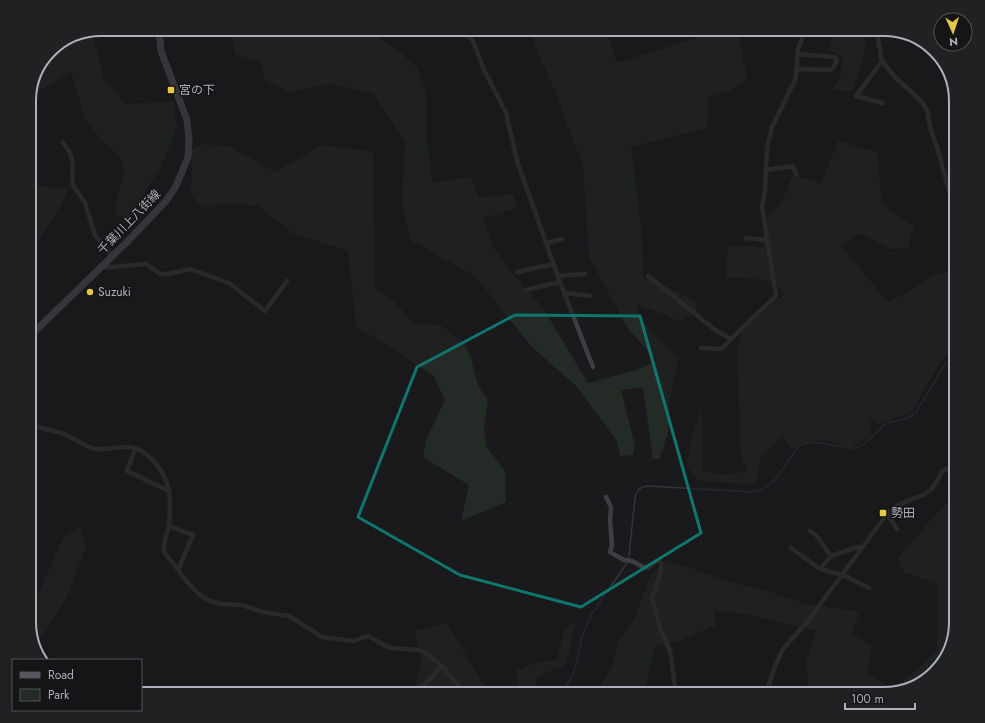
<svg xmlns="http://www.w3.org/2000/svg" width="985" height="723" font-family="Jost,'Noto Sans JP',sans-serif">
<rect width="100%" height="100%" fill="#1a191b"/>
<path fill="#242b26" d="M220,29H363L396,48L417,68L426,90V138L433,183L471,177L479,198L512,194L518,207L483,219L493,247L518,280L543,308L588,383L636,370L657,361L627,327L589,257L583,166L556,94L534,43L533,29H612L608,36L617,63L725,29H738L747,81L733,89L708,98L707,128L631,147L642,235L643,276L695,301L697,313L680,321L635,303L645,324L678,359L670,402L668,433L659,459H653L643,387L621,390L635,445L633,455L620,456L617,441L577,387L531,346L475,276L411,240L402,206L405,142L373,93L330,84L289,92L264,80L262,63L235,54L231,35Z
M836,29H867L863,60L852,92L832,89L840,79L843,58L828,49Z
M92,32L104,79L126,104L173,102L177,126L162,165L128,219L115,214L117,198L125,170L118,154L102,141L85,119L71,71L35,93L30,92L36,69L53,47Z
M838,141L877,152L882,204L914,226L908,248L891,249L859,233L841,245L888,303L937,274L956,269V351L947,355L939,363L912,412L879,424L871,419L870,435L850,448L823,439L792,449L782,437L761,456L756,484L699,481L687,467L691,437L702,409L703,471L724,475L748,471L741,455L737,348L742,331L785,293L767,280L726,277L728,247L753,246L763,248L765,222L782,201L793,175L821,184Z
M203,144L231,147L276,172L321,145L373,152L375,290L394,302L414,323L442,326L464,343L471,358L478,385L488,401L484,426L486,446L505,471L506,502L461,521L469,485L423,457L426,440L445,400L433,375L356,326L348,251L292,233L259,206L219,203L203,208L191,195L192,149Z
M29,185L68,189L61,205L33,251L29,248Z
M956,495V622L941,666L916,686L884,694H809L806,660L817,631L746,614L714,611L716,625L679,641L655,646L644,694H596L612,666L618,643L634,620L651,574L667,560L731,582L770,592L810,605L860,611L851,635L872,645L867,673L894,690L937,651L938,583L905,573L898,558L936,514Z
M80,526L86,547L67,596L42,637L35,646L29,626V610L33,606L64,536Z
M576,621L566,666L546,672L537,679L535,694H519L516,671L532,664L557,660L565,629Z
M447,623L487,690V694H409L415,686L422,662L415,631Z"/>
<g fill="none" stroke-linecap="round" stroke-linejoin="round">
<path stroke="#30363f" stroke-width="1.5" d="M560,694L572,676L577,662L582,636L591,615L627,563L629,556L635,498C636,491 640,487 647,486L753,492C773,489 782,470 792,455C795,452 797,448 800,446C818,437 836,449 854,448C868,446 874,431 886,424C897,418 905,423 916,412L946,363L956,356"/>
<path stroke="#3d3d42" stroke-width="4.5" d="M456,29L470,38L473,41L484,70L506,113L517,161L560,282L593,367
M876,29L882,61L894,76L922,102L927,110L931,131L937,147L947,183L951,195L956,202
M882,61L856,96L883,103
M797,69L830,70L833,68L837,60L835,57L797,54
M63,143L69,151L73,162L72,184L85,203L95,235L112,256
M766,170L793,166L796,174
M746,238L767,240
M546,243L562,239
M100,268L146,264L160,274H168L190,269L229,283L265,311L287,281
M517,272L554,264
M558,276L585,274
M648,276L715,330L731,339L722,349L701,348
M526,290L560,282
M565,293L590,296
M731,339L776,296L762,206L765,192L767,148L772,127L795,80L796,74L798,49L806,29
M29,425C41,428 53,430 64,434C74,438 82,445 92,448C105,452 113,447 125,447C147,446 165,471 169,491C171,502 170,513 169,524C168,534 161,544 165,553L188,583L200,595L210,601L221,604L242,605L263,612L289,616L322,637L354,641L368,636L384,645L391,648L418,650L426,653L442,666L466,694
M135,449L127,471L169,491
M606,497L611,507L610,520L612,545L610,552L624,560L632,561L645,568H648L657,561L661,563V572L652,598L661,631L670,651L676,694
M887,514L897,529
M169,526L193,535L178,570
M810,531L816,535L831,556
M791,548L820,569L843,575L869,588
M820,569L831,556L858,547L861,548
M416,694L442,666
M766,694L775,666L783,649L807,622L887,514L898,505L925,494L932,489L942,472L946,469L956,464"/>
<path stroke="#57585f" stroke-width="7" d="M29,337L128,241L166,201L175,188L182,172L188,157L189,141L187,120L161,51L159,29"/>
</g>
<path d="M0 0H985V723H0ZM515,315L640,316L701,533L581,607L460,575L358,517L417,367Z" fill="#1a191b" fill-opacity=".55" fill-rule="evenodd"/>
<path fill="none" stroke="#0f766e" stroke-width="3" stroke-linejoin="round" d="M515,315L640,316L701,533L581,607L460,575L358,517L417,367Z"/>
<g fill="#e3c74a" stroke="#151416" stroke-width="1.5">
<rect x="167" y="86" width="8" height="8" rx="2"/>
<circle cx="90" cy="292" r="4"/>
<rect x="879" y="509" width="8" height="8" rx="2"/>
</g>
<g text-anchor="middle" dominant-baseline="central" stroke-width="3" stroke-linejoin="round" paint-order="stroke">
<g font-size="12" fill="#adafba" stroke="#151416" text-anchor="start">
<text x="179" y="90">宮の下</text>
<text x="98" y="292">Suzuki</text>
<text x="891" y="513">勢田</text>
</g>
<g font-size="12" fill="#adafba" stroke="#151416">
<text transform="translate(129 222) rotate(-46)">千葉川上八街線</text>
</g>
</g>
<path d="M0 0H985V723H0ZM101 36H884A65 65 0 0 1 949 101V622A65 65 0 0 1 884 687H101A65 65 0 0 1 36 622V101A65 65 0 0 1 101 36Z" fill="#212023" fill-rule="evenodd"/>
<path fill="none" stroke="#adafba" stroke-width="2" d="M101 36H884A65 65 0 0 1 949 101V622A65 65 0 0 1 884 687H101A65 65 0 0 1 36 622V101A65 65 0 0 1 101 36Z"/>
<rect x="12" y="659" width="130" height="52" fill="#151416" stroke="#525258"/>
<rect x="20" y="672" width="20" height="6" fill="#57585f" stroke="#525258"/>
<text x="48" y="679" font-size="12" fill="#adafba">Road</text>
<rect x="20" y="689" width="20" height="12" fill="#242b26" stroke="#525258"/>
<text x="48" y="699" font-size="12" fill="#adafba">Park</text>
<g transform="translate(953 32) rotate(177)"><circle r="19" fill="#151416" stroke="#525258"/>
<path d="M0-3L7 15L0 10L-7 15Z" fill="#e3c74a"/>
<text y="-6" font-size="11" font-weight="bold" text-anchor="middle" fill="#adafba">N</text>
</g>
<path d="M845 703v6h70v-6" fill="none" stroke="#adafba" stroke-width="2"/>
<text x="851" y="703" font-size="12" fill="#adafba" stroke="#151416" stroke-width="3" paint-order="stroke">100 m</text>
</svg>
